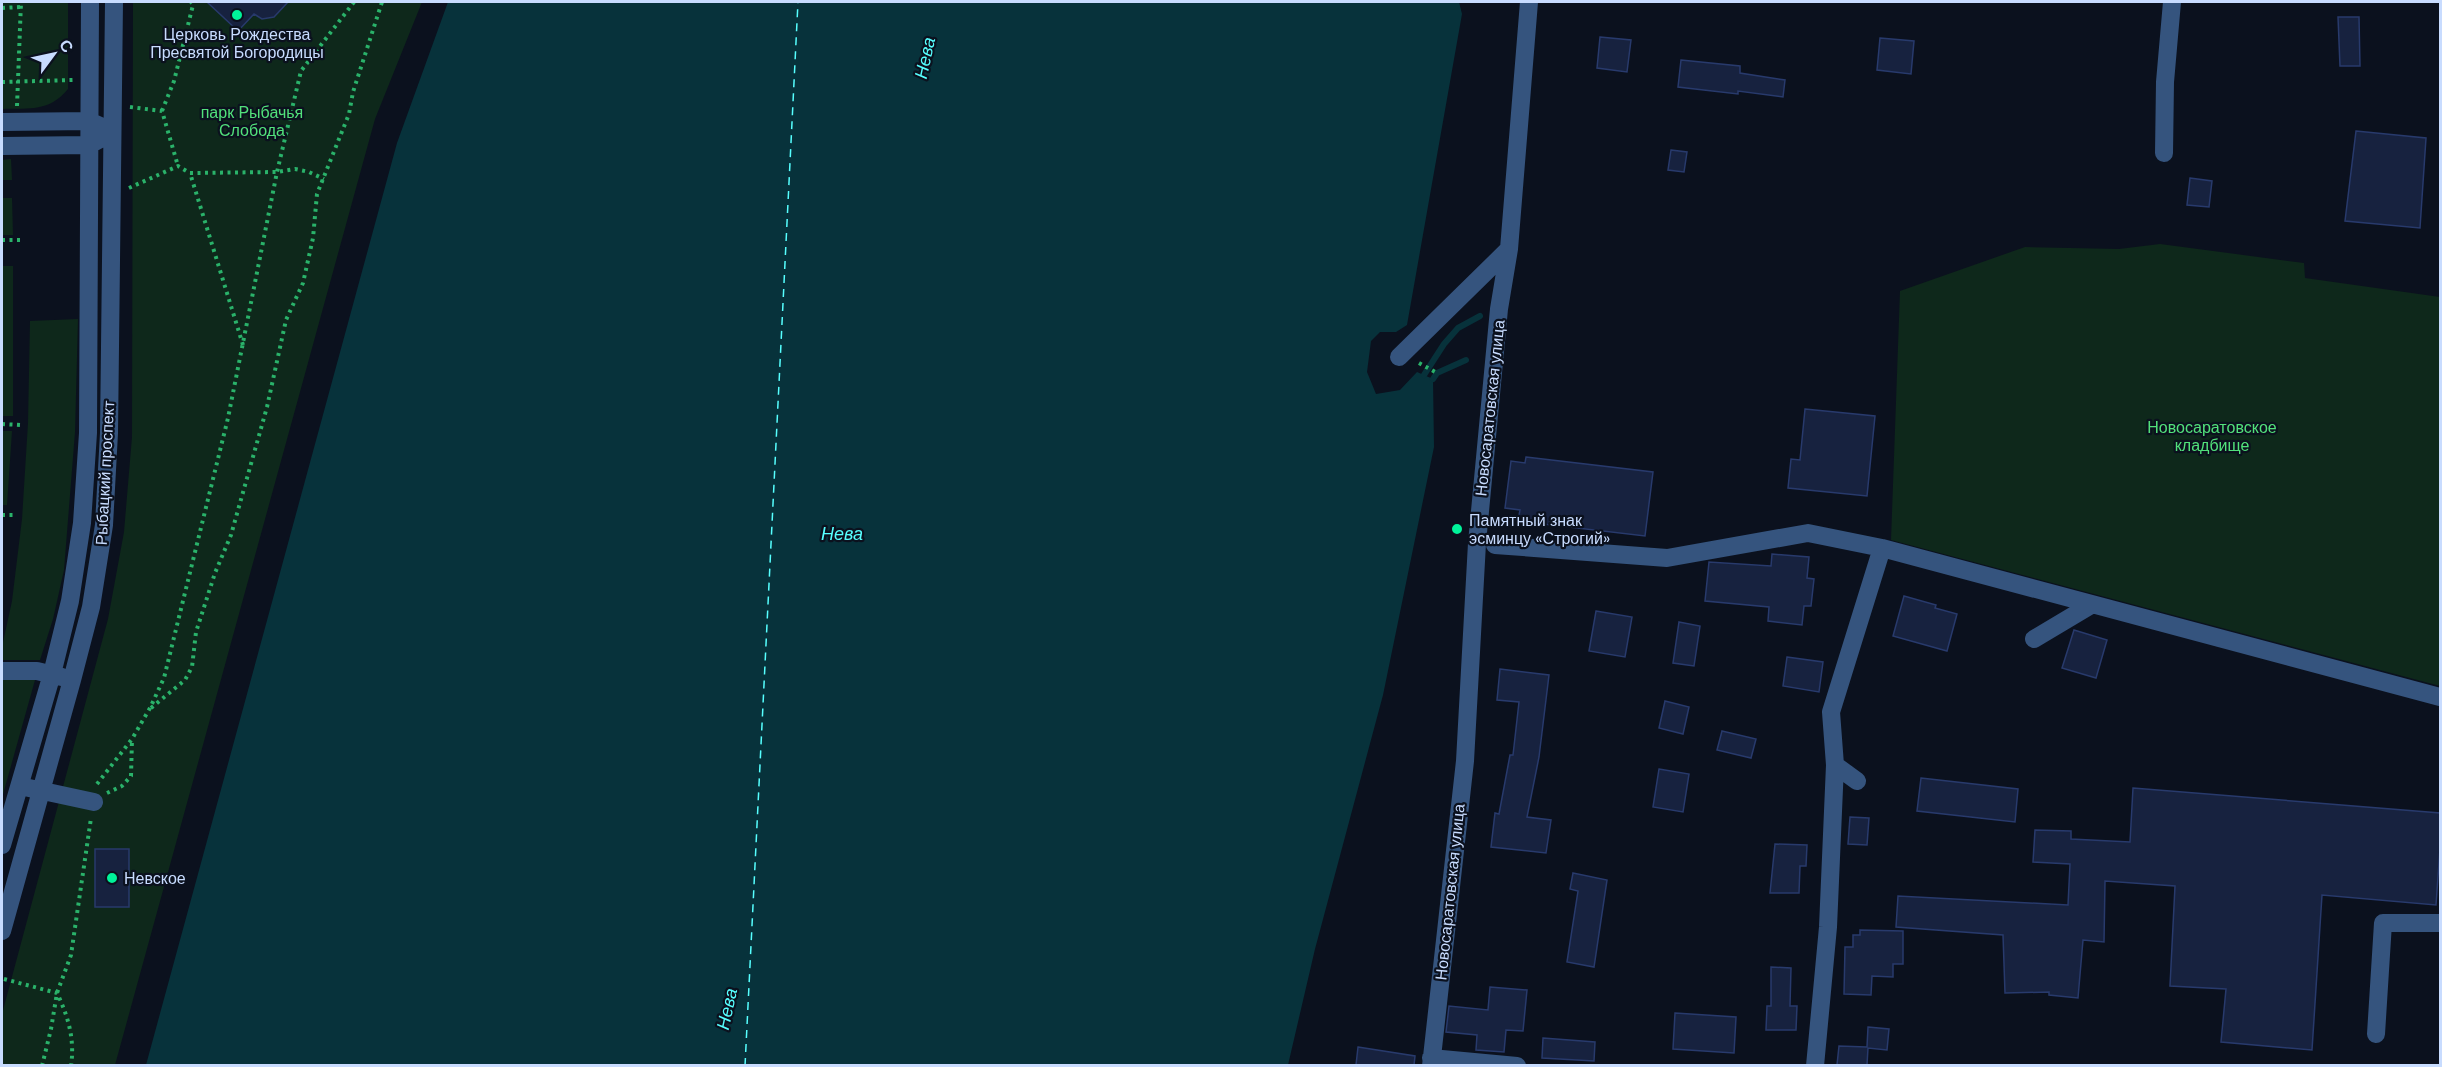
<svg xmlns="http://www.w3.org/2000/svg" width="2442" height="1067" font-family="'DM Sans',sans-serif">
<rect width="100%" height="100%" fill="#0b111e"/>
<path fill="#0e281b" d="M2,2H68V89C49,112 30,108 2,109Z
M133,2H422L375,119L115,1065L2,1066V1014L108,619L124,532L132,437Z
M11,159L12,180H2V160Z
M2,198H12L13,235H2Z
M2160,244L2304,263L2305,278L2440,297V686L1891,540L1900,291L2025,247L2119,249Z
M2,266H13V416H2Z
M78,319L75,432L64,570L53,619L40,660H2V647L12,601L22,519L28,423L30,321Z
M2,431H12L7,505H2Z
M2,680H35L2,798Z"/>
<path fill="#07323b" d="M448,2H1459L1462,14L1407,325L1396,332H1380L1371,341L1367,372L1376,394L1400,390L1417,372L1433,379L1434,447L1383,695L1315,949L1288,1065H146L397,143Z"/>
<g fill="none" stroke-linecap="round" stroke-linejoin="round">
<path stroke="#07323b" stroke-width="6" d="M1424,375L1444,344L1458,328L1480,316
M1433,379L1437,373L1466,360"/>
<path stroke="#56ffff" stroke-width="1.5" stroke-dasharray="8 6" stroke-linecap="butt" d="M745,1066L798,2"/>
</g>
<path fill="#17223f" stroke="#283a6c" stroke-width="1.5" d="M207,2H288L274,17L262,19L254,14L238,31Z
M2338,17H2359L2360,66H2340Z
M1600,37L1631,40L1627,72L1597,68Z
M1880,38L1914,41L1911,74L1877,70Z
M1681,60L1740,66V73L1785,80L1783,97L1738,91V94L1678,87Z
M2356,131L2426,138L2420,228L2345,221Z
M1671,150L1687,152L1684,172L1668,170Z
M2190,178L2212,181L2209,207L2187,205Z
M1805,409L1875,416L1867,496L1788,488L1791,459L1800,460Z
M1526,457L1653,472L1645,536L1518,521L1520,510L1505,508L1511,461L1525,463Z
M1772,554L1809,557L1807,578L1814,579L1811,606H1804L1802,625L1768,621L1769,607L1705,601L1709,562L1771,566Z
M1904,596L1936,605L1935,608L1957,614L1947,651L1893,636Z
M1596,611L1632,617L1625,657L1589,651Z
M1679,622L1700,626L1694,666L1673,663Z
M2074,630L2107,640L2096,678L2062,668Z
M1787,657L1823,662L1819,692L1783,686Z
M1500,669L1549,675L1539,757L1527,817L1551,820L1546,853L1491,847L1495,813L1499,814L1510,755H1513L1519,702L1497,700Z
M1665,701L1689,707L1683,734L1659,728Z
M1722,731L1756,739L1751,758L1717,750Z
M1659,769L1689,774L1683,812L1653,807Z
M1921,778L2018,789L2015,822L1917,811Z
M2133,788L2440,813V849L2436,905L2322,895L2312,1050L2221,1042L2226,989L2170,986L2175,886L2105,881L2104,942L2083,940L2078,998L2049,995V992L2005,993L2003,935L1896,927L1898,896L2068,905L2070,864L2033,862L2035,830L2071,831V839L2130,842Z
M1850,817L1869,818L1867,845L1848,844Z
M1775,844L1807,845L1806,866H1800L1799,893H1770Z
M95,849H129V907H95Z
M1573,873L1607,880L1594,967L1567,962L1578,891L1570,889Z
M1860,930L1903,931V964H1893V977L1872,976L1871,995L1844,994L1845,947H1853V935H1860Z
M1771,967L1791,968L1790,1006H1797L1796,1030H1766L1767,1006H1771Z
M1490,987L1527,990L1523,1031L1506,1030L1504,1052L1476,1050L1477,1035L1446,1032L1449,1006L1488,1010Z
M1675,1013L1736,1017L1734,1053L1673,1049Z
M1868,1027L1889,1029L1887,1050L1868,1048L1867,1065H1837L1839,1046L1867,1047Z
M1543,1038L1595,1042L1594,1061L1542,1058Z
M1358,1047L1415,1056L1414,1065H1356Z"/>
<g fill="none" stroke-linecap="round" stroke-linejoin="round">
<path stroke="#2ab26a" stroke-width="4" stroke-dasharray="3 4.5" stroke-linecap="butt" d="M2,8L21,7
M2,82L73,80
M17,106L21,2
M130,107L162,111L178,166
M162,111L174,81L193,5L191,2
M129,188L178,166L190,173
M2,240H20
M243,345L190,173L277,172L295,169L309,172L324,179
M1419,363L1437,373
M2,424L20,425
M2,515H14
M151,708L185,680L192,667L196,632L215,573L231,535L267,407L286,320L303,283L313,238L317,194L349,114L353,92L382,2
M97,784L132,739L150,708L164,678L228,418L277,172L301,71L354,2
M107,793L122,786L131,776L132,739
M4,979L57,993C68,1016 75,1039 71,1066
M42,1066L51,1029L57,993L71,955L91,818"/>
<path stroke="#35547e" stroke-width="18" d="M2,122L89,121L100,126
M2,146L89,145L100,139
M2164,153L2165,82L2172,2
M1399,357L1509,249
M1495,545L1667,558L1808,533L1882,548L2440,697
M2034,639L2091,605
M2,671H37L62,677
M1835,765L1857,781
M29,788L94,802
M2,845L52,674L70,601L82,523L88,433L90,2
M2,931L72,680L91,607L104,525L109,433L114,2
M2376,1034L2383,923H2440
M1431,1058L1517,1066
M1431,1066L1465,761L1477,543L1499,309L1509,249L1529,2
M1815,1066L1828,927L1835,765L1831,712L1882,548"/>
</g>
<g fill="#00f39a" stroke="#0b111e" stroke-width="2">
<circle cx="237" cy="15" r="6"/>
<circle cx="1457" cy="529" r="6"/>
<circle cx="112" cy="878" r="6"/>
</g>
<g text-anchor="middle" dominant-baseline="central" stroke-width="4.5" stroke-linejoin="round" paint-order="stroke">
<g font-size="16" fill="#c8dcff" stroke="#0b111e" text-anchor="start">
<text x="237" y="34" text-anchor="middle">Церковь Рождества<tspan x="237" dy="18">Пресвятой Богородицы</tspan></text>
<text x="1469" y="520">Памятный знак<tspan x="1469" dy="18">эсминцу «Строгий»</tspan></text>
<text x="124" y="878">Невское</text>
</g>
<g font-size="16" fill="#52e17b" stroke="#0b111e">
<text x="252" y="112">парк Рыбачья<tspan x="252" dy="18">Слобода</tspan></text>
<text x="2212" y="427">Новосаратовское<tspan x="2212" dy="18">кладбище</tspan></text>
</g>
<g font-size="16" fill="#c8dcff" stroke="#0b111e">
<text transform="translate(1490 408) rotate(-84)">Новосаратовская улица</text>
<text transform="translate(105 473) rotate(-87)">Рыбацкий проспект</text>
<text transform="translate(1450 892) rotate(-84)">Новосаратовская улица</text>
</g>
<g font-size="18" font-style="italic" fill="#56ffff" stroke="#0b111e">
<text transform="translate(925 58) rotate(-78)">Нева</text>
<text x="842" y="534">Нева</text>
<text transform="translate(727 1009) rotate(-78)">Нева</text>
</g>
</g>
<rect width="2442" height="1067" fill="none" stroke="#c8dcff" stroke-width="6"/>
<g transform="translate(54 54) rotate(57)" stroke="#0b111e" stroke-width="4.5" paint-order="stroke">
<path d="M0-4.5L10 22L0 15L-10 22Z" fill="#c8dcff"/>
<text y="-9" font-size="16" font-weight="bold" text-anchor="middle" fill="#c8dcff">С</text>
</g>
</svg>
